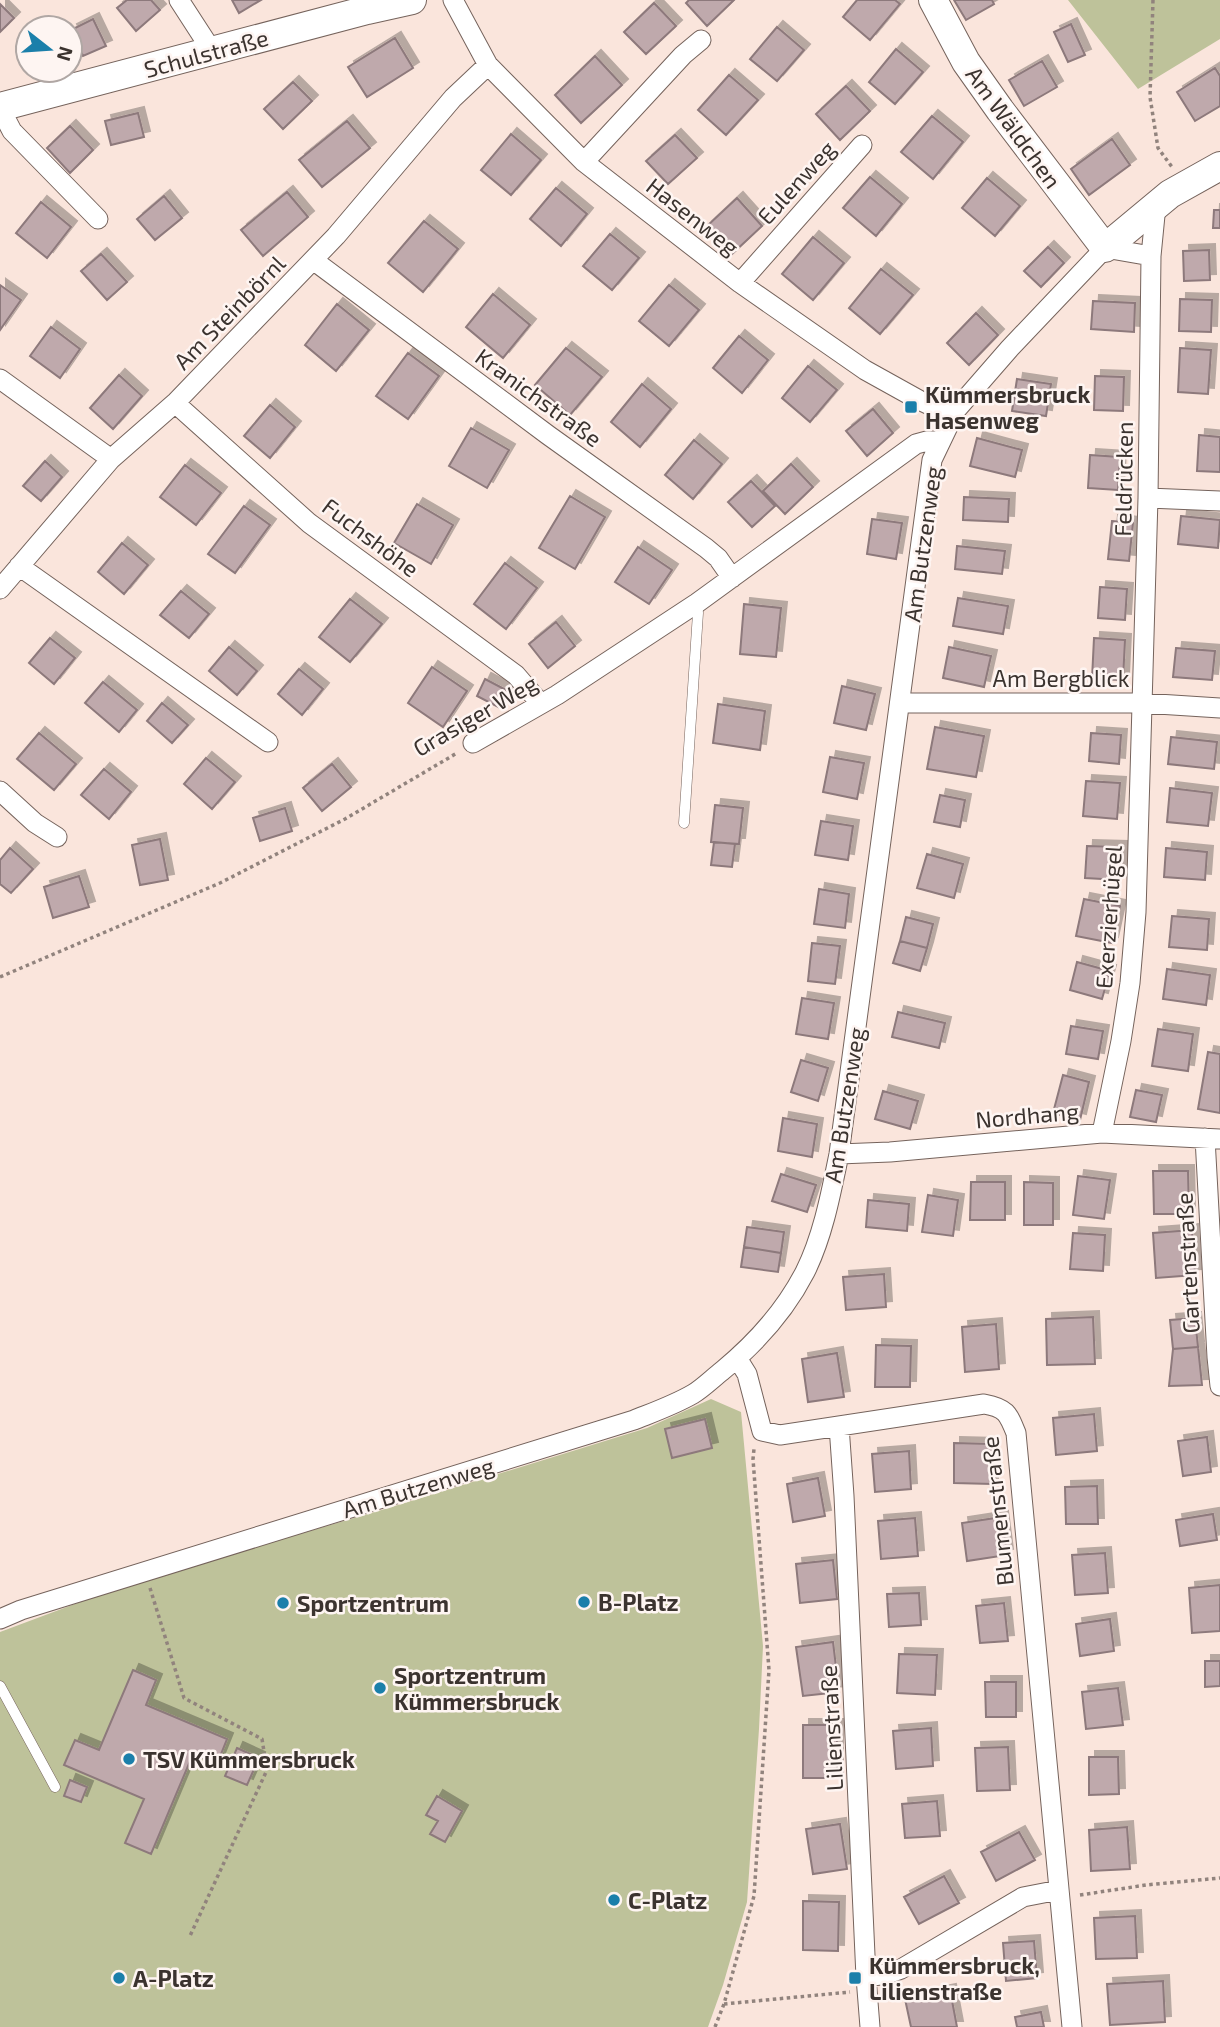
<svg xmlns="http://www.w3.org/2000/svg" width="1220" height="2027" font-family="'Exo 2',sans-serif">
<defs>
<filter id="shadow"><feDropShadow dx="6" dy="-6" stdDeviation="0" flood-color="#0004"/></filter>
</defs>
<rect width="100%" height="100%" fill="#fae5dc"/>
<path fill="#bec29a" d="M1068,0H1220V39L1138,89Z
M711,1399L741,1412L763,1646L759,1729L747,1902L723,1985L708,2027H0V1632L131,1583L385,1509L647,1428Z"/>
<path fill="#bfa9ac" stroke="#8d797b" stroke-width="2" filter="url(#shadow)" d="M127,0H151L160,10L136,31L117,8Z
M232,0H261L239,13Z
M689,0H734L707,26L686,3Z
M857,0H895L900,4L870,40L843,17Z
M954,0H992L994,4L966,20Z
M654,3L676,26L646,54L624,32Z
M0,4L14,18L0,32Z
M93,19L106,46L83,56L71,30Z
M1071,24L1085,55L1068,62L1054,32Z
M777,27L804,50L777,81L750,59Z
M395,38L413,68L367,97L348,67Z
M896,49L923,72L895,104L869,82Z
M595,56L622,85L581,123L555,95Z
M1042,61L1057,87L1024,106L1009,80Z
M1215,68L1220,76V106L1195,121L1177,92Z
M729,75L758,100L726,135L698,110Z
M293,82L312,101L283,129L264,109Z
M846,86L870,111L840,140L816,114Z
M138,113L144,137L111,145L105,121Z
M932,116L963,142L933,179L901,152Z
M347,121L370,148L322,187L299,160Z
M70,126L93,150L70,173L47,148Z
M511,134L541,160L511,195L481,170Z
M675,135L697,158L668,184L646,161Z
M1112,139L1130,165L1089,195L1071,169Z
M870,177L902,204L876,236L843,208Z
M987,178L1020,206L995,236L962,208Z
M556,188L587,214L561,246L530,219Z
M287,192L308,217L263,256L241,230Z
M164,196L182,218L155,240L137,219Z
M737,198L762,226L732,254L706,227Z
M41,202L71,227L47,258L16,233Z
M1214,210H1220V228H1213Z
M424,221L458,249L423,292L388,263Z
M610,234L639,258L612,290L583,266Z
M813,237L844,263L813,300L782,274Z
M1048,247L1064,263L1041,287L1024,271Z
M1209,250L1210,280L1184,281L1183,251Z
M101,254L127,282L107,300L81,271Z
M881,269L913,295L880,334L849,308Z
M0,285L21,300L0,330Z
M669,285L699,310L669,346L639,321Z
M493,294L530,325L503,358L466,327Z
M1180,299L1212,300L1211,332L1179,331Z
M1093,301L1135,303L1134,332L1091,329Z
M337,304L369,330L336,371L305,345Z
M976,313L998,335L969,365L947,343Z
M51,327L80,349L60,378L30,356Z
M739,336L768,360L742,393L713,368Z
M566,348L602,377L570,415L535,385Z
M1180,348L1211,350L1208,394L1178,392Z
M408,353L439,376L408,419L376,396Z
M808,366L837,390L810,422L782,398Z
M119,375L142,396L113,429L90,408Z
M1095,376L1124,377L1123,411L1094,410Z
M1017,379L1051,384L1046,416L1012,411Z
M642,384L671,409L640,447L611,422Z
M270,405L295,427L270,458L244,436Z
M873,409L893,433L867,456L846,431Z
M471,428L509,450L487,488L449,466Z
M1199,435L1220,437V472L1197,471Z
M977,438L1022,450L1015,477L970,466Z
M694,440L722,464L693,499L665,475Z
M1090,455L1120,457L1118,490L1088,488Z
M45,461L62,477L41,501L23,486Z
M791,464L813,487L785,514L763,491Z
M185,465L221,493L196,525L160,497Z
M751,481L775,506L752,527L728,502Z
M570,496L605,517L575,569L539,548Z
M964,497L1009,499L1008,522L963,520Z
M417,504L453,525L431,564L394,543Z
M244,506L270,525L235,573L208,554Z
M1181,516L1220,520L1218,548L1178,544Z
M872,519L902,523L896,559L867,554Z
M1112,521L1133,523L1129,561L1108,559Z
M122,543L148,565L124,594L98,572Z
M957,546L1005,551L1002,574L955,569Z
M638,547L672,570L649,604L615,582Z
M505,563L537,588L506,629L474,604Z
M1100,587L1127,589L1125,620L1098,618Z
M181,591L209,614L189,638L160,615Z
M958,598L1008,606L1003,634L953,626Z
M350,599L382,624L350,662L319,637Z
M744,604L781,608L776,657L740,654Z
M556,622L575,646L548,668L529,644Z
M50,638L75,658L54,684L29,663Z
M1094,638L1125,640L1123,680L1092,679Z
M229,647L257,671L237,695L209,671Z
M949,647L991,656L984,687L943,678Z
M1176,648L1215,651L1212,680L1173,677Z
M432,667L467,691L443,727L408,703Z
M299,669L323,689L302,715L278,694Z
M485,679L508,691L500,708L477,696Z
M103,682L137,710L119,732L85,703Z
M842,686L875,694L866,730L834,723Z
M162,703L188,725L172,743L147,721Z
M718,704L765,711L760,750L713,743Z
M935,727L984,736L976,777L927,769Z
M39,733L76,764L54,790L17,759Z
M1091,733L1121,735L1119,764L1089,761Z
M1171,737L1217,742L1214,769L1168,764Z
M830,757L864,763L857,799L823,792Z
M206,758L235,782L212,809L184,784Z
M332,764L351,787L322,811L303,788Z
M104,769L131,792L109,819L81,795Z
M1086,781L1120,783L1117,819L1083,816Z
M1170,788L1212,793L1208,826L1167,822Z
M940,795L965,800L960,827L934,822Z
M715,805L743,808L739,844L711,842Z
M285,808L292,831L260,841L253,818Z
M821,821L853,826L848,860L815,855Z
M160,839L168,880L140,885L132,845Z
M714,842L735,844L732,867L711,865Z
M1087,846L1122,847L1120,880L1085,878Z
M10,848L33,869L11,893L0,884V860Z
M1166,848L1207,852L1205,880L1164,877Z
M927,854L963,864L954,898L917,888Z
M79,876L89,907L53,918L44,887Z
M819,889L849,894L845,928L814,924Z
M1084,899L1120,906L1112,943L1076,936Z
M1172,916L1209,919L1207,950L1169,947Z
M906,917L933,924L927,948L900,941Z
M900,941L927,948L920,971L893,963Z
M812,943L840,946L835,984L808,981Z
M1077,962L1110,971L1102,999L1070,990Z
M1167,969L1210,975L1206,1005L1163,999Z
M802,998L834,1003L828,1039L796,1034Z
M898,1012L945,1023L939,1048L892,1037Z
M1071,1026L1103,1031L1098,1059L1066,1054Z
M1158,1029L1193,1034L1188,1071L1152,1066Z
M1208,1052L1220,1054V1113L1198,1109Z
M801,1060L828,1068L818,1101L791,1092Z
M1063,1075L1089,1082L1080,1120L1053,1113Z
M1136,1090L1162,1095L1156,1122L1130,1117Z
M883,1091L918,1101L910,1129L875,1119Z
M783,1118L817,1124L812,1157L778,1151Z
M1153,1171H1188L1189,1214H1154Z
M781,1174L816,1185L807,1212L772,1201Z
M1078,1176L1110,1180L1104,1219L1073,1215Z
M971,1182H1005V1220H970Z
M1024,1182L1053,1183V1225H1024Z
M928,1195L958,1200L953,1236L922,1232Z
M868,1200L909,1204L907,1231L866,1227Z
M747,1227L784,1232L781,1253L744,1247Z
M1192,1230L1195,1275L1156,1278L1153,1233Z
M1073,1233L1105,1235L1103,1271L1070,1269Z
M744,1247L781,1253L778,1272L741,1267Z
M884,1274L886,1307L846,1310L843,1277Z
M1093,1317L1095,1364L1047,1365L1046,1319Z
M1195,1318L1198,1347L1173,1349L1170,1320Z
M996,1324L999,1369L965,1372L962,1327Z
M876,1345L911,1346L910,1387H875Z
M1198,1347L1202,1385L1169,1386L1173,1349Z
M837,1353L844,1397L808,1402L802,1359Z
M1094,1414L1097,1451L1056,1455L1053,1418Z
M705,1419L712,1448L672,1458L665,1429Z
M1207,1437L1211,1472L1183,1476L1178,1441Z
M954,1443L992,1444V1484L954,1483Z
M909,1451L911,1489L875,1492L872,1454Z
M818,1478L825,1516L793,1522L787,1484Z
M1097,1486L1098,1524H1066L1065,1487Z
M1213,1514L1217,1540L1180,1546L1176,1520Z
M1002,1517L1007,1555L967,1561L962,1523Z
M915,1518L918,1556L881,1559L878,1521Z
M1105,1553L1108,1593L1075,1595L1072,1555Z
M833,1560L837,1599L800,1603L796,1564Z
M1220,1585V1631L1192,1633L1189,1588Z
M919,1593L921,1625L889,1627L887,1594Z
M1004,1603L1008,1641L980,1643L976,1606Z
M1110,1619L1114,1651L1080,1656L1076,1624Z
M833,1642L839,1692L803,1696L796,1647Z
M899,1654L937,1655L935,1695L897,1693Z
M1205,1661H1220V1686L1205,1687Z
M133,1670L156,1680L146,1705L227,1739L217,1764L193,1754L151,1854L125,1843L144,1799L64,1765L75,1740L99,1750Z
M985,1682H1016V1717H986Z
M1118,1688L1123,1725L1086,1729L1082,1692Z
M803,1725H837V1778H803Z
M931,1728L933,1766L896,1769L893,1731Z
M1008,1747L1010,1790L977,1791L975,1748Z
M237,1748L259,1758L247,1785L225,1776Z
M1089,1757H1118L1119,1794L1089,1795Z
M70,1780L87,1787L81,1802L64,1796Z
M437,1796L462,1811L445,1842L430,1834L438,1821L426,1815Z
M937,1801L940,1836L905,1838L902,1804Z
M840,1824L847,1869L813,1874L806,1829Z
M1127,1827L1130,1869L1091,1871L1089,1830Z
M1019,1832L1035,1860L996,1881L981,1852Z
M944,1876L959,1903L919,1924L904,1897Z
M803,1901L839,1902L838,1951L803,1950Z
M1135,1916L1137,1958L1096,1959L1094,1918Z
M1034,1941L1037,1978L1006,1981L1003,1943Z
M1163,1981L1165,2022L1110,2025L1107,1984Z
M950,1990L957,2027H911L905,1999Z
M1041,2012L1044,2027H1017L1015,2017Z"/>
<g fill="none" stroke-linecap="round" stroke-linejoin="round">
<defs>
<path id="lane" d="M684,823L698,613L697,603
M0,1686L55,1787"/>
<path id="street" d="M179,0L212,51
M453,0L488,65L584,162L740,283L865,370L919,400L953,416
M0,108L12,131L98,219
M584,162L683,55L701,40
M1151,256L1156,205
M313,260L548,435L706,548L718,558L732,578
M740,283L862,145
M0,379L111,459
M175,403L309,523L516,675L541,704
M1148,498L1220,501
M19,566L268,742
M0,589L111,459L175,403L336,236L453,98L488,65
M901,703H1142L1220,708
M473,743L557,695L697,603L916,444L927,441H940
M0,791L35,823L57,837
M1205,1138L1217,1357L1220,1386
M839,1154L890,1152L1102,1133L1220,1139
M737,1358L747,1374L762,1431L780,1435L984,1404C1006,1408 1008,1413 1016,1433L1072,2027
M839,1426L844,1496L866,1977L870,2027
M0,1619L21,1610L634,1420C654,1412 674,1405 693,1394C703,1388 713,1378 722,1371C756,1343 785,1311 805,1272C823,1236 831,1193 839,1154L932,460L956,410L1010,348L1105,248L1151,256L1148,498L1136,912L1130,983L1121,1041L1102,1133
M866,1977L887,1974L901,1969L1023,1897L1059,1890"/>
<path id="secondary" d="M933,0L966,62L1000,110L1105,248L1170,194L1220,166
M0,107L367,10L412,0"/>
</defs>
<use href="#lane" stroke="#75635c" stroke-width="11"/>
<use href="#street" stroke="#75635c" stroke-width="21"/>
<use href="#secondary" stroke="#75635c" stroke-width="30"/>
<path stroke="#91837d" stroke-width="3.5" stroke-dasharray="3.5 3.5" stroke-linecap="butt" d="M1153,0L1150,97L1158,148L1172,167
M0,977L220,883L345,819L457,753
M150,1588L184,1698L262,1739L267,1770L189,1938
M1080,1895L1146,1885L1220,1878
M724,2004L850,1992
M715,2027L724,2004L754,1896L769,1670L753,1459L754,1449"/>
<use href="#lane" stroke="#fff" stroke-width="10"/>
<use href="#street" stroke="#fff" stroke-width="19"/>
<use href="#secondary" stroke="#fff" stroke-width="28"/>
</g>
<g fill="#1b7faa" stroke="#fef5f2" stroke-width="2.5">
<rect x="904" y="400" width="14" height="14" rx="3.5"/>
<circle cx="584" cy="1602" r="7"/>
<circle cx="283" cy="1603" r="7"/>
<circle cx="380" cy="1688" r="7"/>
<circle cx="129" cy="1759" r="7"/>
<circle cx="614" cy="1900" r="7"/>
<circle cx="119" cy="1978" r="7"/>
<rect x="848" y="1971" width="14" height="14" rx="3.5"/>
</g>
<g text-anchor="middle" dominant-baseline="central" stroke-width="5" stroke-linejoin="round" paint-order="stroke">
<g font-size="23" fill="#3b332f" stroke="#fef5f2">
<text transform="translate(206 53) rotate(-15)">Schulstraße</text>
<text transform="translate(1014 127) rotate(54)">Am Wäldchen</text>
<text transform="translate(796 182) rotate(-48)">Eulenweg</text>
<text transform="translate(693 216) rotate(38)">Hasenweg</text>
<text transform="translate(229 312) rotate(-46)">Am Steinbörnl</text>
<text transform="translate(539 397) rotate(36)">Kranichstraße</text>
<text transform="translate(1123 479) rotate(-89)">Feldrücken</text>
<text transform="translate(371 537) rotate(37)">Fuchshöhe</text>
<text transform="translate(922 544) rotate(-82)">Am Butzenweg</text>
<text x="1061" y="678">Am Bergblick</text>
<text transform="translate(475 715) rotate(-30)">Grasiger Weg</text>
<text transform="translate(1108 917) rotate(-86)">Exerzierhügel</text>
<text transform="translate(844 1105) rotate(-81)">Am Butzenweg</text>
<text transform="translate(1027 1115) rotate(-5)">Nordhang</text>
<text transform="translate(1187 1263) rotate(-93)">Gartenstraße</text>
<text transform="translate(418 1487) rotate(-17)">Am Butzenweg</text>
<text transform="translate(997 1511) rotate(-96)">Blumenstraße</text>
<text transform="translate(831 1728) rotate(-93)">Lilienstraße</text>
</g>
<g font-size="23" font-weight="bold" fill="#3b332f" stroke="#fef5f2" text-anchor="start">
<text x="925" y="394">Kümmersbruck<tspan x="925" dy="26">Hasenweg</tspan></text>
<text x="598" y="1602">B-Platz</text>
<text x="297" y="1603">Sportzentrum</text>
<text x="394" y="1675">Sportzentrum<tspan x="394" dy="26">Kümmersbruck</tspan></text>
<text x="143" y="1759">TSV Kümmersbruck</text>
<text x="628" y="1900">C-Platz</text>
<text x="869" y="1965">Kümmersbruck,<tspan x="869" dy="26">Lilienstraße</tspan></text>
<text x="133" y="1978">A-Platz</text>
</g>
</g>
<g transform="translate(49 49) rotate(107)"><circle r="33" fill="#fef5f2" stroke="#b0a7a4" stroke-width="2"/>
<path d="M0-5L12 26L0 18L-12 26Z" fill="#1b7faa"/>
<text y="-10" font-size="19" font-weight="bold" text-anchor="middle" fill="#3b332f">N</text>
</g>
</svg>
